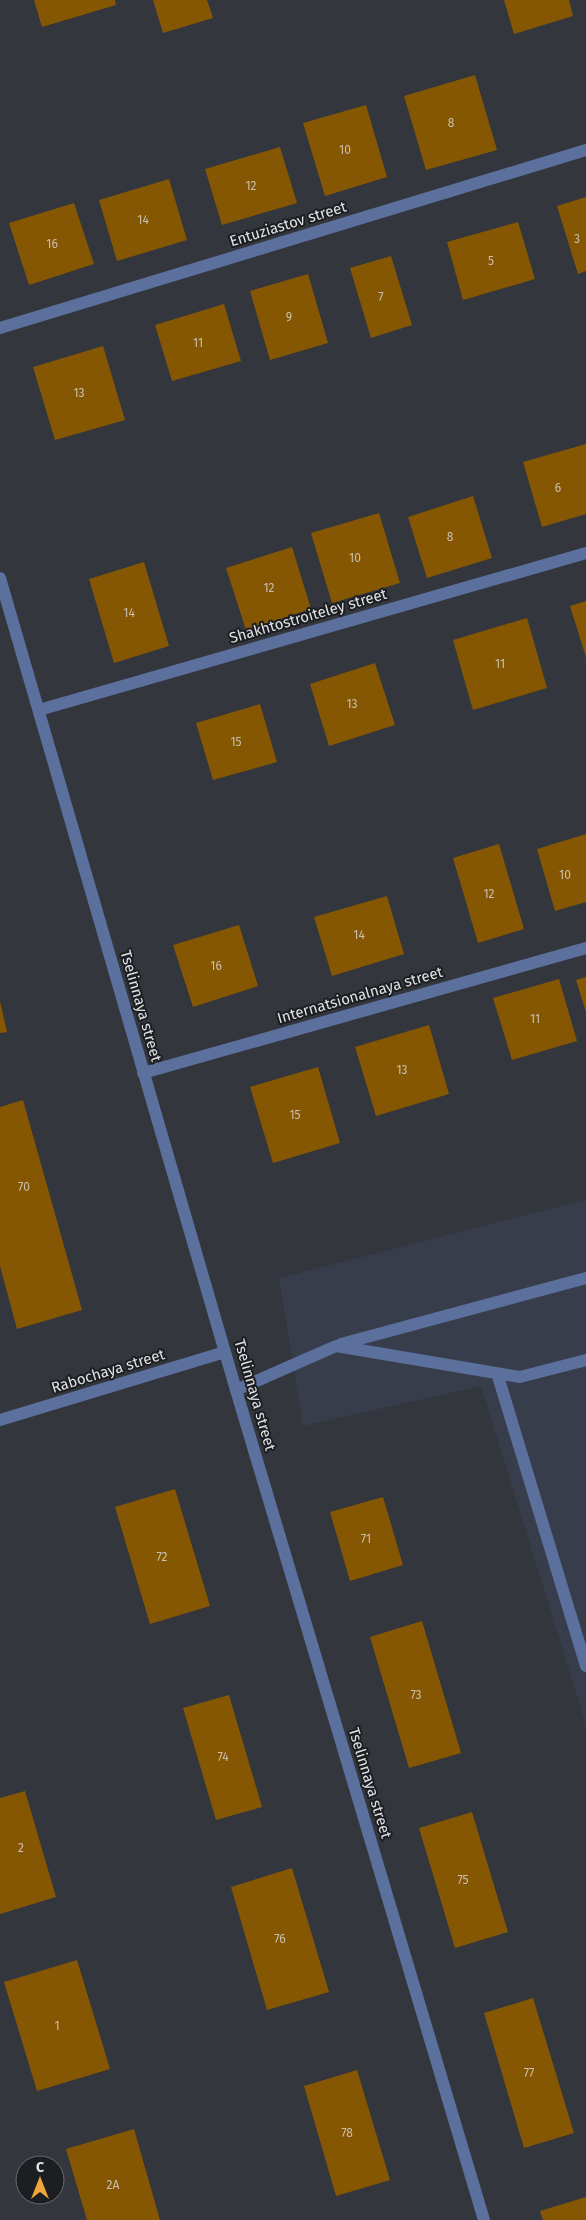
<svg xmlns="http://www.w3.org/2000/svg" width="586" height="2220" font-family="'Fira Sans',sans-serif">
<rect width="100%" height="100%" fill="#33363d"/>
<path fill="#373d4a" d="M586,1200V1725L481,1386L303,1426L279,1278Z"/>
<path fill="#865703" d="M34,0H115L116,5L42,27Z
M153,0H207L213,18L163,33Z
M504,0H569L573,16L514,34Z
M475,75L497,150L426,170L404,96Z
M366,105L387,177L325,196L303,123Z
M280,147L297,203L222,225L205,169Z
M169,179L187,240L117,261L99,200Z
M586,197V271L578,274L557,206Z
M74,203L94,264L29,285L9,223Z
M518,222L535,279L463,300L447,242Z
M391,256L412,325L371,338L350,268Z
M308,274L328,343L270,360L250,291Z
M224,304L241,361L172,381L155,325Z
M103,346L125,420L55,440L33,367Z
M586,444V514L542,527L523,462Z
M473,496L492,558L427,578L408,517Z
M379,513L400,583L332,603L311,533Z
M292,547L311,609L246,630L226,568Z
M144,562L169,646L114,663L89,579Z
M586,601V657L570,606Z
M527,618L547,688L473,710L453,640Z
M375,663L395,725L329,746L310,684Z
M260,704L277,762L213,780L196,723Z
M586,834V902L555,911L537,849Z
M499,844L524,929L478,943L453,858Z
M387,896L404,954L332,976L314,917Z
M239,925L258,986L193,1007L173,945Z
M586,977V1012L576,980Z
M559,979L577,1041L512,1060L493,998Z
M0,1001L7,1032L0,1033Z
M429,1025L449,1094L376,1116L355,1047Z
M318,1067L340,1143L273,1163L250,1087Z
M23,1100L82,1310L17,1329L0,1266V1107Z
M175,1489L210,1606L150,1624L115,1507Z
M383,1497L403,1565L350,1581L330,1512Z
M422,1621L461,1753L409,1768L370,1637Z
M229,1695L262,1807L216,1820L183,1708Z
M25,1791L56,1897L0,1914V1798Z
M472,1812L508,1932L455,1948L419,1828Z
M292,1868L329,1992L267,2010L231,1887Z
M77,1960L110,2069L37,2091L4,1982Z
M533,1998L574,2133L524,2148L484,2013Z
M357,2070L390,2180L336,2196L304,2086Z
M134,2129L160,2220H87L66,2149Z
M586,2197V2220H543L540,2211Z"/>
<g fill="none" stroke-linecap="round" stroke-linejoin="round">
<path stroke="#5c709d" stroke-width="12" d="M0,328L586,150
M0,578L236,1390L484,2220
M39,710L586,553
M143,1073L586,948
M341,1344L586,1278
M497,1373L586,1666
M236,1390L336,1346L520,1377L586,1360
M0,1420L225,1352"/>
</g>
<g text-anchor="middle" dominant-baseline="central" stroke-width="4" stroke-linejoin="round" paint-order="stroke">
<g font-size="12" fill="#cabfad">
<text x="451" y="123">8</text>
<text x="345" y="150">10</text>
<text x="251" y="186">12</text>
<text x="143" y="220">14</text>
<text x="577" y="239">3</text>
<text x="52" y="244">16</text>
<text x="491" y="261">5</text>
<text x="381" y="297">7</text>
<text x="289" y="317">9</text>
<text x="198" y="343">11</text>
<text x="79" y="393">13</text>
<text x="558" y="488">6</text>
<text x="450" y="537">8</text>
<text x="355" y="558">10</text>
<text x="269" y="588">12</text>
<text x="129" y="613">14</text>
<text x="500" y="664">11</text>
<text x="352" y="704">13</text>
<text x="236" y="742">15</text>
<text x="565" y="875">10</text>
<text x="489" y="894">12</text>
<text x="359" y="935">14</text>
<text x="216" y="966">16</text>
<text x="535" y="1019">11</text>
<text x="402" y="1070">13</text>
<text x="295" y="1115">15</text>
<text x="24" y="1187">70</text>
<text x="366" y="1539">71</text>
<text x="162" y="1557">72</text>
<text x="416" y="1695">73</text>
<text x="223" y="1757">74</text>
<text x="21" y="1848">2</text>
<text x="463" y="1880">75</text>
<text x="280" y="1939">76</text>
<text x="57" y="2026">1</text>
<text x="529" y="2073">77</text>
<text x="347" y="2133">78</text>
<text x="113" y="2185">2А</text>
</g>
<g font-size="15" fill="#e0e2e6" stroke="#1c1e21">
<text transform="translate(288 224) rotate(-17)">Entuziastov street</text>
<text transform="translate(308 616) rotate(-16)">Shakhtostroiteley street</text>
<text transform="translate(360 995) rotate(-16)">Internatsionalnaya street</text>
<text transform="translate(141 1006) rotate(74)">Tselinnaya street</text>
<text transform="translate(108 1371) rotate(-17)">Rabochaya street</text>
<text transform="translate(255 1395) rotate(74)">Tselinnaya street</text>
<text transform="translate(370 1783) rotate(73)">Tselinnaya street</text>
</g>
</g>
<g transform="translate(40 2180)"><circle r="24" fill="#1c1e21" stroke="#6a6c70"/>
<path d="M0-4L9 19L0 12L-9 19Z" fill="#efa73d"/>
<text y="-8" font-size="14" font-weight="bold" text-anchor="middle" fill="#e0e2e6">С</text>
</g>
</svg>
